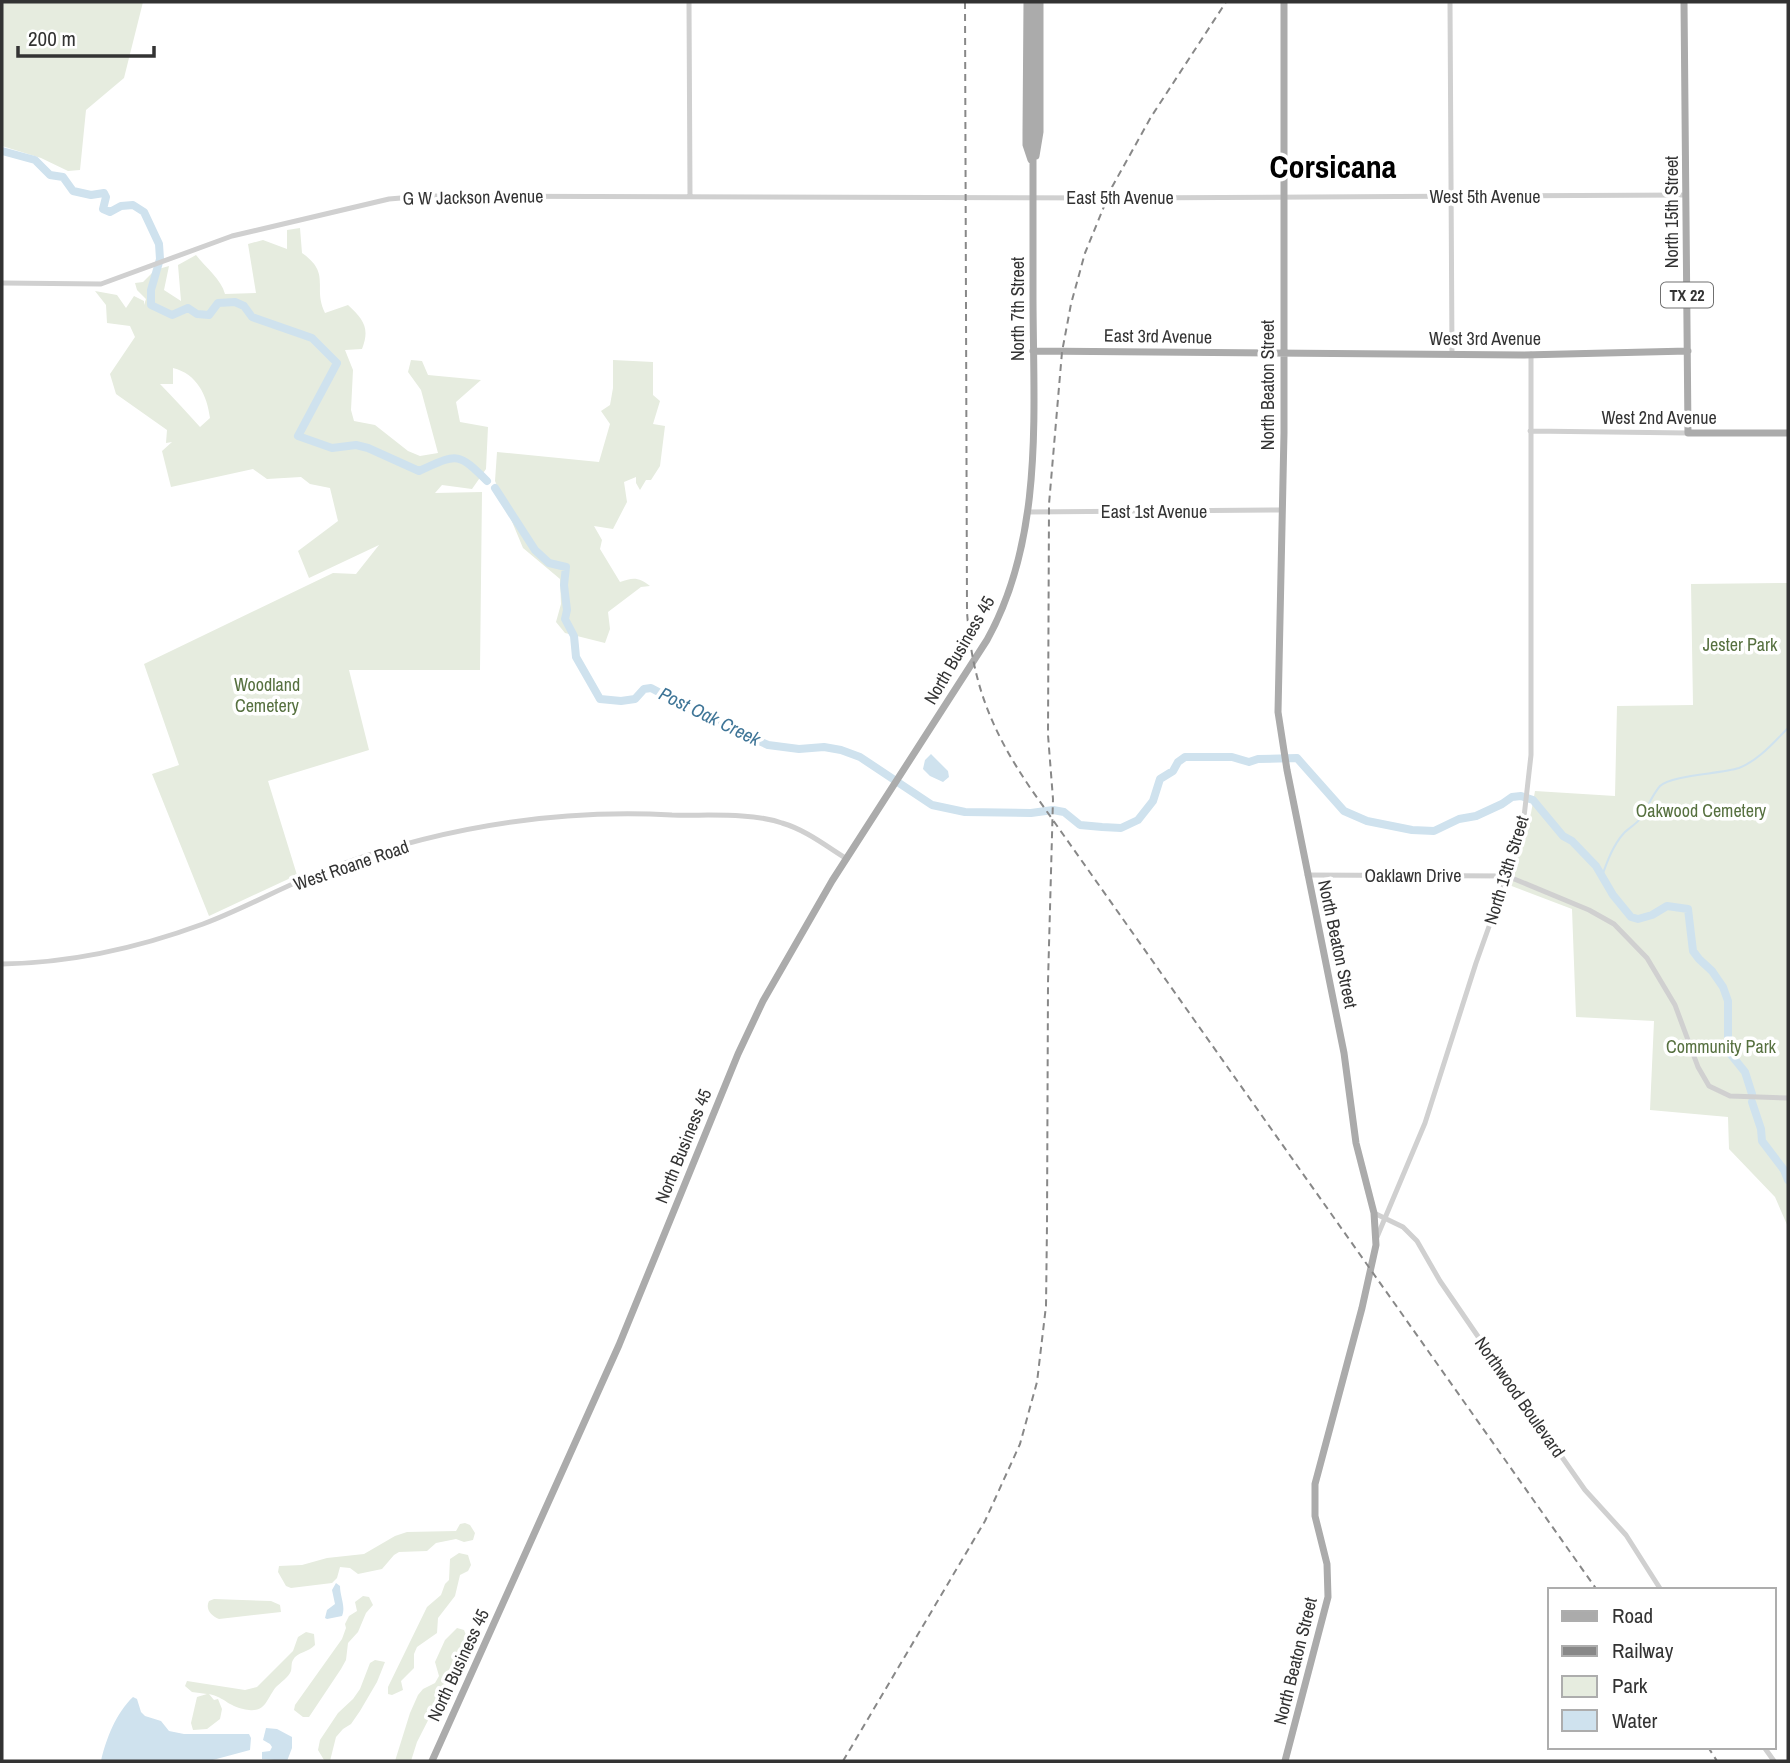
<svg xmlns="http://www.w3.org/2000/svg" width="1790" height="1763" font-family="'Archivo Narrow',sans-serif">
<rect width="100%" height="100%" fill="#fff"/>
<path fill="#e6ecdf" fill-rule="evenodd" d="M2,2H143L124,78L86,110L80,170L68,171L41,158L2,146Z
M300,228L302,253C332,274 312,287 325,313L348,305C364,320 370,328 362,349L345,350L353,370L351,410L354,421L375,425L408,451L420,456L438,453L421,390L408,372L411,360L422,361L428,375L481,380L456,402L460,422L488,427L486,469L472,489L442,485L435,493L482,492L480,670H349L369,750L268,781L297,875L209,916L152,774L179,765L144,664L333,573L356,574L379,545L309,578L298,551L338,521L330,488L310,484L301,477L267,479L253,469L171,487L162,451L172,442L166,443L167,430L116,394L110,374L135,337L130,326L107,323L106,305L95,291L117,295L126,308L134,296L144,301V305L146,299L137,290L135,283L143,282L155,270L169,266L164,290L181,301L178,265L196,255C206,268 221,279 225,294L256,293L248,244L263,240L287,249V230ZM173,368C197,374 207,395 210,418L200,427C187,413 174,398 160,384H173Z
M613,360L653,362V395L660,401L653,424L665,426L660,466L651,480H646L640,490L636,483V477L624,482L627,502L613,529L594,526L602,540L600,549L620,582C633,577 639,577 650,586L641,587L608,612L610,629L605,643L565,633L556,622L561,604L560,579L523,548L495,481L497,452L599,462L610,424L601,411L610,405L613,388Z
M1788,583V1227L1775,1197L1729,1149L1728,1117L1650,1110L1654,1021L1576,1017L1572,909L1509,885L1531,813L1535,791L1615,796L1617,706L1693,705L1691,584Z
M465,1523L470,1525L475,1533L473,1540L464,1542L456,1539L436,1543L427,1551L399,1552L394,1555L382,1569L358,1574L350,1568L340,1567L337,1578L332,1583L291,1588L286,1586L278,1572L279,1566L302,1565L327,1558L364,1554L395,1536L407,1532L456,1531L460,1524Z
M459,1553L468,1555L471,1565L468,1571L460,1575L455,1596L438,1618L437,1633L417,1647L414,1654V1668L401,1681L403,1690L392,1695L388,1694V1687L427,1607L441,1595L445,1584L449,1580L450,1559Z
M363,1596L369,1597L373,1605L366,1613L358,1632L348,1643L346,1660L341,1669L309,1717H303L294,1710L295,1705L342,1639L346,1628L345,1624L349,1616L357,1611L355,1602Z
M214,1599L271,1601L280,1605L281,1612L219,1619C211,1616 205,1609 209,1601Z
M457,1628L464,1630L468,1640L467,1644L417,1742L411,1761H395L410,1713L418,1695L423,1689L435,1683L439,1676L435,1662L445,1640Z
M306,1632L314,1634L315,1645C309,1652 297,1652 293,1660C291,1663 292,1667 291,1671C288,1678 281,1682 276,1687C267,1698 266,1712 249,1710C229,1708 225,1697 209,1694L214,1700L218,1699L222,1709L220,1719L207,1729L193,1730L191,1723L197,1697L207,1694L192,1692L185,1686L187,1681L245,1690L257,1687L293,1651L298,1637Z
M375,1660L385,1662L377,1682L360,1711L351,1724L343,1729L336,1737L330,1761L324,1760L318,1750L320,1740L338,1713L353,1699L360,1689L370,1663Z"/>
<path fill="#cfe2ee" d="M931,754L948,771L949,777L943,782L930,776L923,769L925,760Z
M336,1583L340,1586C340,1597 346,1606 342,1616L327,1619L325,1618L327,1610L335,1604L332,1590Z
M133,1697L137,1699L141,1712L145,1716L161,1721L169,1731L184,1734H249L251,1738L250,1750L209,1761H101C106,1739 116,1713 133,1697Z
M266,1728L277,1729L292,1737V1748L287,1761L262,1759V1752L270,1751L272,1747L270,1744L263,1740Z"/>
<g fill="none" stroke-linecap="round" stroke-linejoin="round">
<path stroke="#cfe2ee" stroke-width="2" d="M1602,876C1607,862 1613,845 1624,833C1629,828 1636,824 1640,819C1647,809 1652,795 1660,786C1671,775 1720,774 1739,768C1759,760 1774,742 1788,728"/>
<path stroke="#cfe2ee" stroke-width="8" d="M2,151L35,160L50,175L63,177L73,191L91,195L104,193L106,197L103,209L110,212L121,206L133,205L144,212L159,244L160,259L151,290V305L172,315L188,308L197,314L209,315L218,303L235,302L244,306L252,317L312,338L337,363L298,436L332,448L356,445L368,448L419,471C457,454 457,451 487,481
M495,488L535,550L549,563L566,567L564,585L567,610L565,619L574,636L576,657L600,699L621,701L635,699L644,689L651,688L702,715L728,723L748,736L768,745L799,749L824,747L841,750L860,757L932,805L965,812L1031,813L1053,810L1064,812L1080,825L1102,827L1121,828L1138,820L1153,801L1160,779L1173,771L1178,762L1185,757H1232L1249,762L1258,759L1297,758L1344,811L1367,821L1412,830L1434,831L1459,819L1476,816L1502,804L1512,797L1521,796L1533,800L1563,836L1572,841L1596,866L1613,895L1631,917L1638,919L1652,915L1667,906L1688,909L1693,951L1699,959L1712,971L1723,987L1728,1001V1051L1745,1072L1752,1094
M1752,1102L1761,1129L1762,1141L1784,1170L1788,1180"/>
<path stroke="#d0d0d0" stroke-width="5" d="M689,2L690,196
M1450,2L1452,354
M2,283L101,284L232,236L389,199L425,196L1121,198L1686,195
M1530,431L1688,433
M1027,512L1281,510
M1307,875L1507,876L1589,910L1614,924L1647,958L1675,1005L1698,1067L1709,1086L1730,1096L1788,1098
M2,964C72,963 138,948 203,924C249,907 292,881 339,865C445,827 559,809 672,815C706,816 750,812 782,823C806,830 826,846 847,859
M1374,1213L1403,1227L1417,1241L1440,1281L1503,1373L1585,1490L1626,1535L1661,1590
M1377,1237L1425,1123L1476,963L1507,876L1524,817L1531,755V354
M1764,1747L1774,1761"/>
<path stroke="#ababab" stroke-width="7" d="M1027,2L1026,132V145L1031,160
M1284,2V433L1278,712L1287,770L1344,1053L1356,1143L1374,1213L1376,1245L1362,1308L1315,1484V1516L1327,1564L1328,1597L1285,1761
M1684,2L1688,433H1788
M1036,156L1040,132V2
M1033,351L1524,355L1688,351
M432,1761L619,1345L738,1054L763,1001L832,881L987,640C1045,536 1033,409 1033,295C1033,197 1033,100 1033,2"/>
<path stroke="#888" stroke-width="2" stroke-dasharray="7 5" stroke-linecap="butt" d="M965,2L967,612C972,683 991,730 1031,789L1597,1590
M1708,1747L1717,1761
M843,1761L985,1521L1020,1444L1037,1382L1046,1306L1047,1225L1048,982L1053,799L1048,735L1049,504L1062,352L1071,304L1085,253L1112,187L1151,117L1226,2"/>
</g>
<g text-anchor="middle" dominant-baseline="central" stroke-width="7" stroke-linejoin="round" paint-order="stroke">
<rect fill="#fff" stroke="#707070" stroke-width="2" x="1661" y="282.5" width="52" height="25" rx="5"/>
<g font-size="16" font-weight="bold" fill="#333">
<text x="1687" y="295">TX 22</text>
</g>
<g font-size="18" fill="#333" stroke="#fff">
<text x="1485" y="196">West 5th Avenue</text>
<text transform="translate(473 197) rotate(-1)">G W Jackson Avenue</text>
<text x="1120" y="197">East 5th Avenue</text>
<text transform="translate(1671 212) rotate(-90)">North 15th Street</text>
<text transform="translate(1017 309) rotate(-90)">North 7th Street</text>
<text transform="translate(1158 336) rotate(1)">East 3rd Avenue</text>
<text x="1485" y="338">West 3rd Avenue</text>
<text transform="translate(1267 385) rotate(-90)">North Beaton Street</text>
<text x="1659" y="417">West 2nd Avenue</text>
<text x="1154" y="511">East 1st Avenue</text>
<text transform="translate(959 650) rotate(-60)">North Business 45</text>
<text transform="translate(351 865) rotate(-19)">West Roane Road</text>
<text transform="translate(1506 870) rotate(-73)">North 13th Street</text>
<text x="1413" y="875">Oaklawn Drive</text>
<text transform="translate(1338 944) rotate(78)">North Beaton Street</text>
<text transform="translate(683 1146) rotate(-68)">North Business 45</text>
<text transform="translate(1520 1397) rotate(55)">Northwood Boulevard</text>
<text transform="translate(1295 1661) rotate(-76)">North Beaton Street</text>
<text transform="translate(458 1665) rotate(-65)">North Business 45</text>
</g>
<g font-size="18" fill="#56703f" stroke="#fff">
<text x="1740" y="644">Jester Park</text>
<text x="267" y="684">Woodland<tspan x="267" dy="21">Cemetery</tspan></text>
<text x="1701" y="810">Oakwood Cemetery</text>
<text x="1721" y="1046">Community Park</text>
</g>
<g font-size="19" font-style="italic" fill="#3f7597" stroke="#fff">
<text transform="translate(710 716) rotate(26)">Post Oak Creek</text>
</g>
<g font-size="32" font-weight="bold" fill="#000" stroke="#fff">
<text x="1333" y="166">Corsicana</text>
</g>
</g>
<rect width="1790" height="1763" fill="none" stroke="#333333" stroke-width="7"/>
<rect x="1548" y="1588" width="228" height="161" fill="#ffffff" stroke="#adadad" stroke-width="2"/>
<rect x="1562" y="1611" width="35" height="10" fill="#ababab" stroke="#adadad" stroke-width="2"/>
<text x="1612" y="1623" font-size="21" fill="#333333">Road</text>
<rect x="1562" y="1646" width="35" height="10" fill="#888888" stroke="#adadad" stroke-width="2"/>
<text x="1612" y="1658" font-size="21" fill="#333333">Railway</text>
<rect x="1562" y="1676" width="35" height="21" fill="#e6ecdf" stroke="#adadad" stroke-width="2"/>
<text x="1612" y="1693" font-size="21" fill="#333333">Park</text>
<rect x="1562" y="1710" width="35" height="21" fill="#cfe2ee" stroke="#adadad" stroke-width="2"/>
<text x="1612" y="1728" font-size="21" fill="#333333">Water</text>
<path d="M18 46v10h136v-10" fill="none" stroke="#333333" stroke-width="3.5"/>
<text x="28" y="46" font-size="21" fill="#333333" stroke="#ffffff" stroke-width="5" paint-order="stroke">200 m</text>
</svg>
